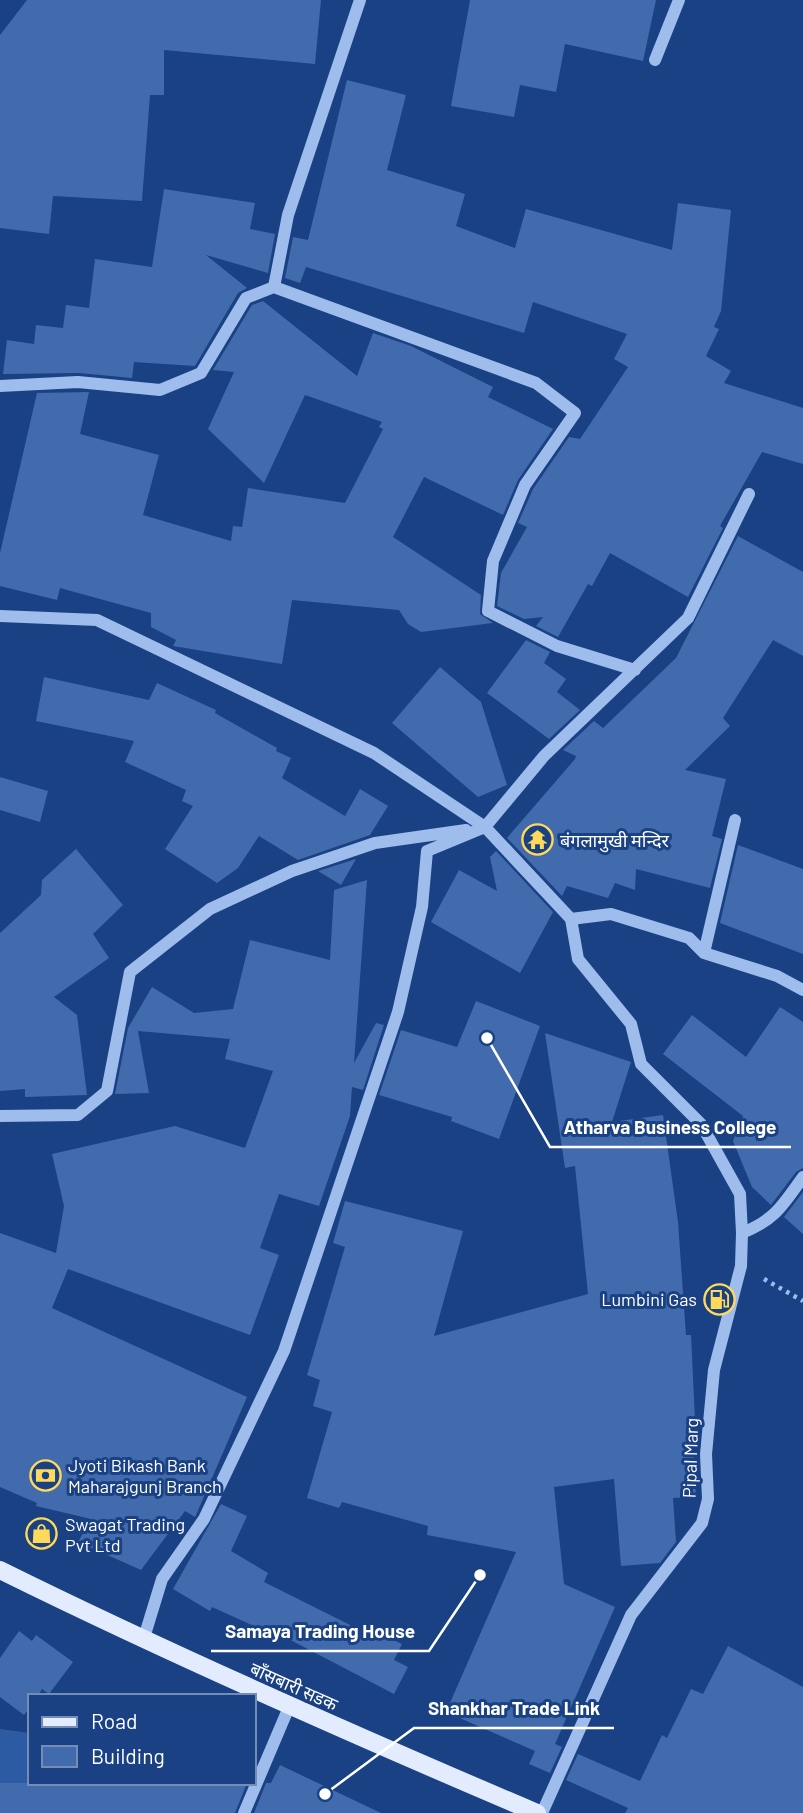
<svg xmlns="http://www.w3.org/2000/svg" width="803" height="1813" font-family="Barlow,'Noto Sans Devanagari',sans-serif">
<rect width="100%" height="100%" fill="#194184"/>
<path fill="#2c5aa3" d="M0,1729L30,1733V1783L0,1813Z"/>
<path fill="#426bae" d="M27,0H321L315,64L164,50V95H150L142,201L53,196L49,234L0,228V35Z
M470,0H656L643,61L565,44L556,92L520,85L514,117L451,106Z
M347,80L406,95L387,170L465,194L456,226L515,248L526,209L672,250L678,203L731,210L721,311L714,327L719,329L706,356L731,371L724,383L803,408V464L762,452L720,526L723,528L688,597L610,553L592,586L588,584L558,637L536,626L543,617L524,619L497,606L501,573L527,527L518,523L533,489L569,437L580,439L628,367L614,359L627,334L533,302L524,333L306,267L300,283L285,278L293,237L308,240Z
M164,189L255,203L250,229L275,234L268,273L206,255L247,288L238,293L195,366L134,362L132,378L79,373L3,374L7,340L34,344L36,325L63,328L66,305L89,308L95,259L152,267Z
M263,301L357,376L373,333L411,346L493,387L488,397L553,429L518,480L503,515L424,477L393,537L481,595L480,614L493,623L421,632L408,624L399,610L292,600L282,664L173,646L176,640L151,627V613L60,588L57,600L0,586V553L37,393L89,392L80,434L159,455L143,515L231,541L233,526L242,527L248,488L345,503L383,429L379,427L382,422L305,395L264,483L208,429L234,372L213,370L252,305Z
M738,536L803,572V656L773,640L723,718L730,726L685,770L726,779L712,836L722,839L710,888L636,869L635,890L615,883L608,898L567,886L562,896L507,838L575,759L576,756L563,750L594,721L603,728L676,658Z
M526,640L550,652L544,663L566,679L557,692L580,710L549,739L487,693Z
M440,667L481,702L507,785L478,797L392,723Z
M44,677L149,700L157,683L216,710L215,713L277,748L276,751L291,758L282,778L345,816L360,789L388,806L370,835L298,860L259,836L238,868L217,883L165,849L193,806L182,801L186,790L125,762L134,741L36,721Z
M0,777L48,791L40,822L0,810Z
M738,845L803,869V954L720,923Z
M76,849L123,905L93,934L109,958L54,997L77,1015L87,1095L25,1097V1089L0,1091V933L41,895L42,880Z
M496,851L553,912L520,973L431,922L459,870L497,891L490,857Z
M356,859L341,885L318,871Z
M367,880L354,1063L376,1023L384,1025L363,1090L352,1087L350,1116L319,1206L279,1194L260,1248L279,1255L250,1335L68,1269L52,1308L247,1397L196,1515L195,1517L185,1511L141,1570L78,1542L91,1519L36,1506L37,1503L0,1487V1233L56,1253L64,1206L52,1154L175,1126L245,1148L273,1071L225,1059L230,1039L138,1031L149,1093L115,1094L128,1028L152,987L194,1013L233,1009L250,940L330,960L334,890Z
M476,1001L540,1026L499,1139L451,1121L452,1117L379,1095L401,1030L457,1047Z
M780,1007L803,1022V1168L796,1172L771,1205L752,1187L733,1141L743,1116L663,1054L692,1015L746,1057Z
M545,1033L631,1062L612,1122L663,1115L678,1222L686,1335H691L696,1441H693L696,1497L673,1498L676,1542L660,1563L621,1566L614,1479L554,1487L564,1584L615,1607L555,1744L562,1747L550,1773L529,1764L535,1751L446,1712L516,1552L427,1535L428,1526L342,1502L339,1508L307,1498L332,1412L313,1406L320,1380L307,1375L345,1247L333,1243L345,1201L463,1231L434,1336L588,1294L575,1166L565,1168Z
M803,1192V1234L784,1217Z
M221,1504L247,1516L231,1551L268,1573L264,1582L360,1630L362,1625L402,1644L394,1660L408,1667L394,1694L277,1633L276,1636L212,1607L210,1611L173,1589Z
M19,1631L32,1641L36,1635L73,1662L49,1694L42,1689L38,1696H30V1707L24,1715L0,1697V1658Z
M728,1646L803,1687V1813H625L628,1808L566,1780L578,1754L640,1781L662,1735L667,1738L691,1689L703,1694Z
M280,1765L381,1813H254L266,1783H271Z
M0,1783H247L235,1813H0Z"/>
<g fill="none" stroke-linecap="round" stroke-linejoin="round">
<path stroke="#9ebdec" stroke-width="4.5" stroke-dasharray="3.5 5" stroke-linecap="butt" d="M764,1279L803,1301"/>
<path stroke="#9ebdec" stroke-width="12" d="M360,0L288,215L274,287L536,383L575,413L525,485L493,561L488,611L557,646L635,670
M655,60L679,0
M0,386L78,382L160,390L201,373L246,298L274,287
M0,616L97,620L374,753L485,827L544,756L688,618L749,494
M485,827L571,919L578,959L631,1024L641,1064L701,1124L740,1194L742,1233
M571,919L611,914L689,938L704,953L777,976L803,990
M704,953L735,820
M0,1116L78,1115L107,1091L130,972L210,909L292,871L375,843L466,830
M143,1641L162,1579L204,1519L284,1351L398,1012L422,907L427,851L485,827
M244,1813L289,1707
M542,1813L631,1615L702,1523L708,1499L706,1454L714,1370L741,1266L742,1233C775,1220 783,1205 803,1177"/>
<path stroke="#e3ecff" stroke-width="18" d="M0,1570C176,1657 356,1736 537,1813"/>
</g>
<defs>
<symbol id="temple-ring" viewBox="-11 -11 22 22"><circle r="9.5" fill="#194184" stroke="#ffd959" stroke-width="1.5"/><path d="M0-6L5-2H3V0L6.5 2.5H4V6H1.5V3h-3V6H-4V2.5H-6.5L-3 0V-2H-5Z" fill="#ffd959"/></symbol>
<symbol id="fuel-ring" viewBox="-11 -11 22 22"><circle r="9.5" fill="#194184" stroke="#ffd959" stroke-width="1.5"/><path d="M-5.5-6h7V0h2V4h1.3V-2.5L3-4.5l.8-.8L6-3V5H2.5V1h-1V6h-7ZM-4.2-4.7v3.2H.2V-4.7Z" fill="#ffd959"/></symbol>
<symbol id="bank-ring" viewBox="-11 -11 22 22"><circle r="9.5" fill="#194184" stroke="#ffd959" stroke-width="1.5"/><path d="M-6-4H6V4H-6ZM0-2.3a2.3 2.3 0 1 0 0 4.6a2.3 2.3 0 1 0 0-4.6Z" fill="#ffd959"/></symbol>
<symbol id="shop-ring" viewBox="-11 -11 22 22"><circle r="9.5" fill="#194184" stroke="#ffd959" stroke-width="1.5"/><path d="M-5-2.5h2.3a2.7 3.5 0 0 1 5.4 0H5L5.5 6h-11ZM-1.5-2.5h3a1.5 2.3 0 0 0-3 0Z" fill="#ffd959"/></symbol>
</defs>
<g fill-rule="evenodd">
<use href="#temple-ring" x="520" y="822" width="35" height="35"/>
<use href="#fuel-ring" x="702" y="1282" width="35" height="35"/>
<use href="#bank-ring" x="28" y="1458" width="35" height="35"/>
<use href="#shop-ring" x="24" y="1516" width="35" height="35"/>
</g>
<g text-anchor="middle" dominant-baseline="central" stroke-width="6" stroke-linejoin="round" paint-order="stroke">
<g font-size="18" fill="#fff" stroke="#194184" text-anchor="start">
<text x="560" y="840">बंगलामुखी मन्दिर</text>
<text x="697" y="1299" text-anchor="end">Lumbini Gas</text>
<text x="68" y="1465">Jyoti Bikash Bank<tspan x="68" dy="21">Maharajgunj Branch</tspan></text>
<text x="65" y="1524">Swagat Trading<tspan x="65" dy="21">Pvt Ltd</tspan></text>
</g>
<g font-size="18" fill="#fff" stroke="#194184">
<text transform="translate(690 1458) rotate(-88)">Pipal Marg</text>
<text transform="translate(294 1686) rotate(24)">बाँसबारी सडक</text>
</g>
</g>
<path fill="none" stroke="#fff" stroke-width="2.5" d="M487 1038L550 1147H791M480 1575L429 1651H211M325 1794L414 1728H614"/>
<g fill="#fff" stroke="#194184" stroke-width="2.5">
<circle cx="487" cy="1038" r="7"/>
<circle cx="480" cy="1575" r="7"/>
<circle cx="325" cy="1794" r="7"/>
</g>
<g font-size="19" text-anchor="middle" font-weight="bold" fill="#fff" stroke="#194184" stroke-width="6" stroke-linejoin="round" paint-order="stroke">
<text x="670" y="1134">Atharva Business College</text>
<text x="320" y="1638">Samaya Trading House</text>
<text x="514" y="1715">Shankhar Trade Link</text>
</g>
<rect x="28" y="1694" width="228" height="91" fill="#194184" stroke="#758db5" stroke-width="2"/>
<rect x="42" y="1717" width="35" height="10" fill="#e3ecff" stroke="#758db5" stroke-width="2"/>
<text x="91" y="1729" font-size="21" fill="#ffffff">Road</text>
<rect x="42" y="1746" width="35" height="21" fill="#426bae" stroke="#758db5" stroke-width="2"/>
<text x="91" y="1764" font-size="21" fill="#ffffff">Building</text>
</svg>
